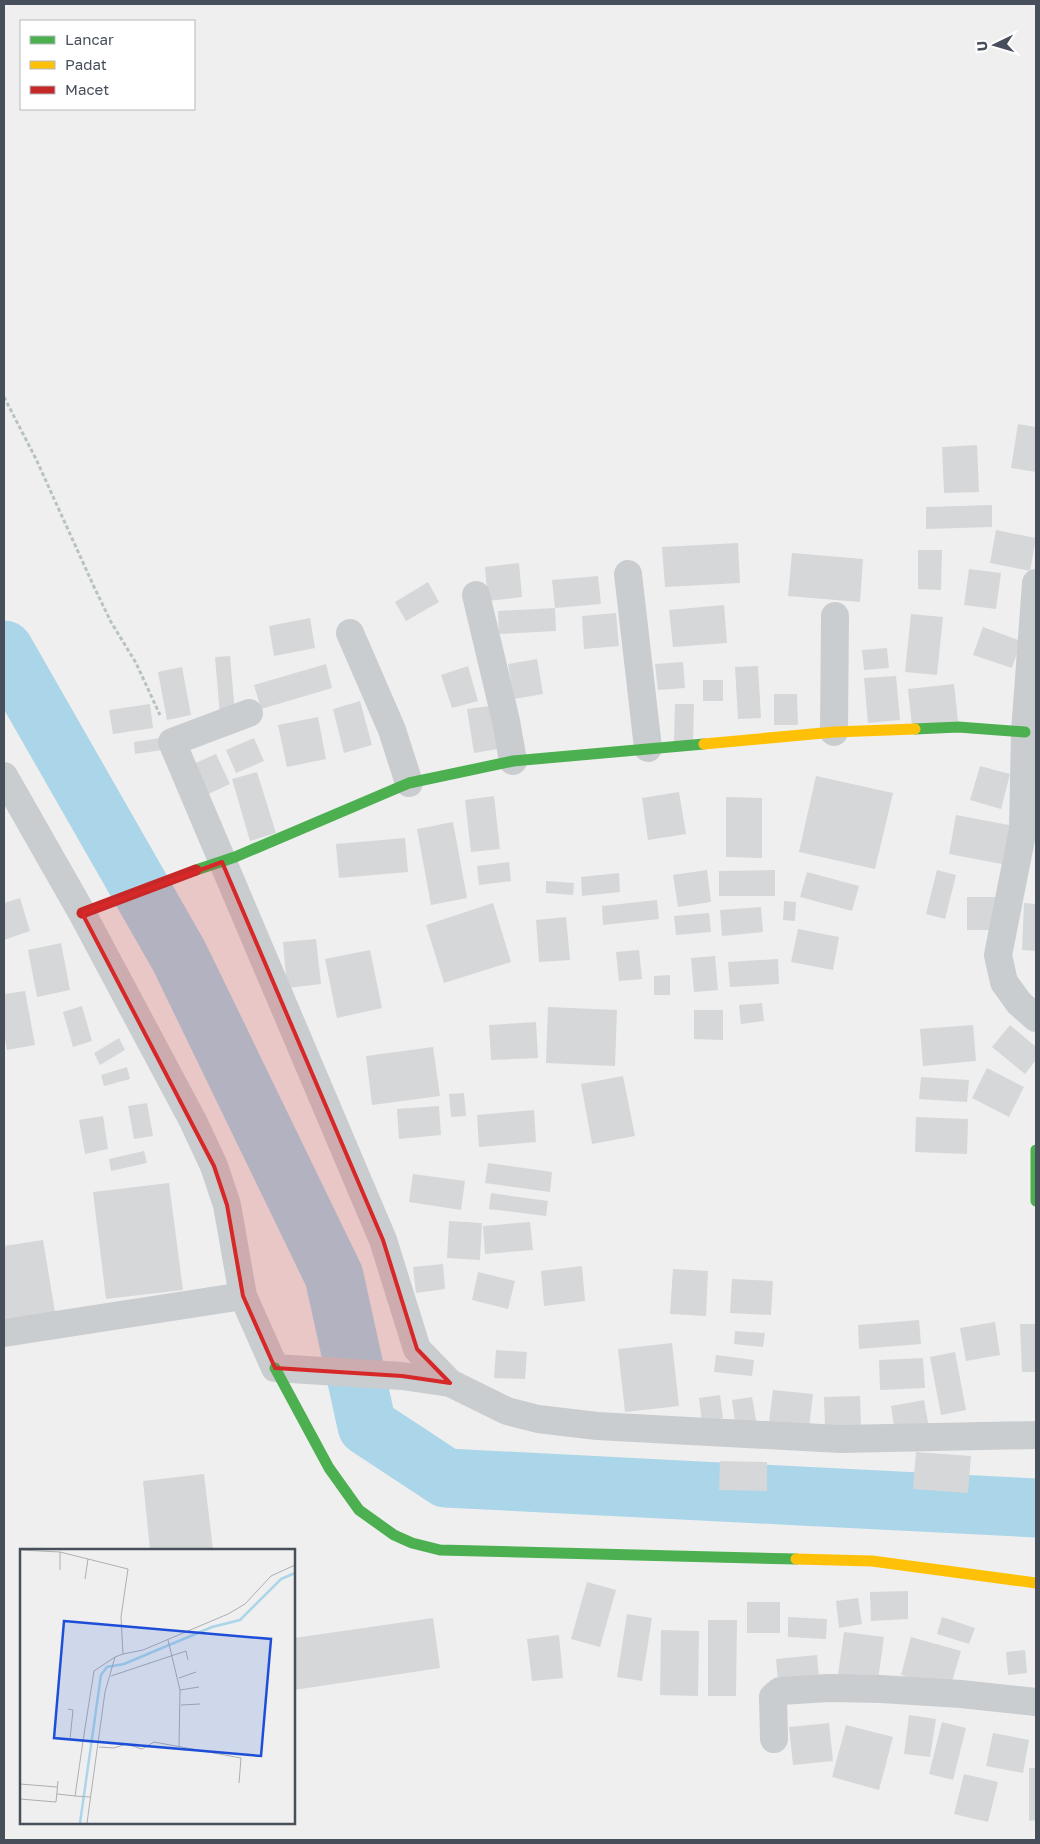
<svg xmlns="http://www.w3.org/2000/svg" width="1040" height="1844" font-family="'Golos Text',sans-serif">
<rect width="100%" height="100%" fill="#efefef"/>
<g fill="none" stroke-linecap="round" stroke-linejoin="round">
<path stroke="#abd5e8" stroke-width="59" d="M4,650L179,956L334,1276L367,1426L446,1478L1036,1508"/>
</g>
<path fill="#d6d7d9" d="M1018,424L1036,427V472L1011,468Z
M977,445L979,492L944,493L942,447Z
M992,505V527L926,529V507Z
M996,530L1036,538L1030,571L990,563Z
M738,543L740,583L665,587L662,547Z
M918,550H942L941,590L918,589Z
M792,553L863,559L860,602L788,596Z
M519,563L522,597L488,601L485,567Z
M969,569L1001,573L996,609L964,605Z
M598,576L601,604L555,608L552,580Z
M428,582L439,602L406,621L395,602Z
M724,605L727,643L673,647L669,610Z
M555,608L556,631L499,634L498,611Z
M616,613L619,646L584,649L582,616Z
M911,614L943,617L937,675L905,672Z
M310,618L315,648L274,656L269,626Z
M983,627L1021,641L1012,668L973,655Z
M887,648L889,668L864,670L862,650Z
M230,656L235,713L220,715L215,657Z
M537,659L543,694L514,699L508,664Z
M683,662L685,688L658,690L655,664Z
M326,664L332,688L261,709L254,685Z
M468,666L478,701L452,708L441,675Z
M758,666L761,718L738,719L735,667Z
M182,667L191,715L167,720L158,672Z
M896,676L900,720L868,723L864,678Z
M703,680H723V701H703Z
M954,684L958,721L912,726L908,689Z
M774,694H797L798,725H774Z
M360,701L372,745L344,753L333,709Z
M150,704L153,728L113,734L109,710Z
M675,704H694L693,742H674Z
M497,705L503,748L474,753L467,709Z
M318,717L326,759L287,767L278,725Z
M160,738L162,750L135,754L134,742Z
M254,738L264,761L236,773L226,750Z
M216,754L230,784L204,796L191,765Z
M980,766L1010,774L1001,809L970,800Z
M257,772L276,833L250,841L232,779Z
M816,776L893,793L875,869L799,852Z
M679,792L686,834L648,840L642,798Z
M494,796L500,849L471,852L465,800Z
M726,797L762,798V858L726,857Z
M956,815L1014,826L1007,865L949,854Z
M453,822L467,898L431,905L417,829Z
M405,838L408,872L339,878L336,844Z
M509,862L511,881L479,885L477,866Z
M707,870L711,902L678,907L673,875Z
M775,870V896H719V871Z
M937,870L956,875L945,919L926,914Z
M807,872L859,886L852,911L800,897Z
M619,873L620,892L582,896L581,877Z
M546,881L574,883L573,895L546,893Z
M967,897H1001V930H967Z
M20,898L30,931L4,940V903Z
M657,900L659,919L603,925L602,906Z
M784,901L796,902L795,921L783,920Z
M493,903L511,962L444,983L426,925Z
M1024,903L1036,904V951L1022,950Z
M761,907L763,932L722,936L720,910Z
M709,913L711,932L676,935L674,916Z
M566,917L570,960L539,962L536,920Z
M798,929L839,937L833,970L791,962Z
M316,939L321,984L287,988L283,942Z
M61,943L70,990L37,997L28,950Z
M370,950L382,1008L337,1018L325,959Z
M639,950L642,979L619,981L616,952Z
M715,956L718,990L694,992L691,958Z
M778,959L779,984L730,987L728,962Z
M670,975V995H654V976Z
M25,991L35,1045L7,1050L4,1034V994Z
M762,1003L764,1021L741,1024L739,1005Z
M82,1006L92,1041L73,1047L63,1012Z
M548,1007L617,1010L615,1066L546,1063Z
M694,1010H723V1040L694,1039Z
M536,1022L538,1058L491,1060L489,1025Z
M973,1025L976,1061L923,1066L920,1029Z
M1010,1025L1036,1047V1060L1025,1074L992,1047Z
M119,1038L125,1050L100,1065L94,1053Z
M433,1047L440,1096L372,1105L366,1056Z
M127,1067L130,1079L104,1086L101,1075Z
M987,1068L1024,1087L1009,1117L972,1098Z
M623,1076L635,1136L592,1144L581,1084Z
M921,1077L969,1080L967,1102L919,1099Z
M464,1093L466,1116L451,1117L449,1094Z
M147,1103L153,1136L134,1139L128,1106Z
M439,1106L441,1135L399,1139L397,1109Z
M534,1110L536,1142L479,1147L477,1115Z
M103,1116L108,1149L85,1154L79,1120Z
M916,1117L968,1119L967,1154L915,1152Z
M144,1151L147,1163L111,1171L109,1159Z
M488,1163L552,1172L550,1192L485,1183Z
M413,1174L465,1181L461,1210L409,1202Z
M169,1183L183,1290L106,1299L93,1192Z
M491,1193L548,1201L546,1216L489,1209Z
M449,1221L482,1223L480,1260L447,1258Z
M530,1222L533,1250L485,1254L483,1226Z
M43,1240L55,1312L4,1320V1246Z
M443,1264L445,1289L416,1293L413,1267Z
M582,1266L585,1301L544,1306L541,1271Z
M673,1269L708,1271L706,1316L670,1314Z
M478,1272L515,1281L508,1309L472,1300Z
M732,1279L773,1281L771,1315L730,1313Z
M919,1320L921,1344L859,1349L858,1325Z
M995,1322L1000,1355L966,1361L960,1328Z
M1020,1324H1036V1372H1022Z
M735,1331L765,1333L763,1347L734,1344Z
M672,1343L679,1406L625,1412L618,1349Z
M496,1350L527,1352L525,1379L494,1378Z
M955,1352L966,1410L941,1415L930,1357Z
M716,1355L754,1360L752,1376L714,1372Z
M923,1358L925,1388L880,1390L879,1360Z
M773,1390L813,1394L809,1427L769,1422Z
M720,1395L723,1418L702,1422L699,1398Z
M860,1396L861,1425L825,1426L824,1397Z
M752,1397L757,1426L736,1429L732,1400Z
M924,1400L929,1428L895,1433L891,1406Z
M916,1452L971,1456L968,1493L913,1489Z
M720,1461L767,1462V1491L719,1490Z
M204,1474L213,1550H150L143,1481Z
M587,1582L616,1590L600,1647L571,1639Z
M908,1591V1619L871,1621L870,1592Z
M858,1598L862,1624L839,1628L836,1601Z
M747,1602H780V1633H747Z
M627,1614L652,1618L642,1681L617,1677Z
M788,1617L827,1619L826,1639L788,1637Z
M942,1617L975,1628L969,1644L937,1634Z
M433,1618L440,1668L294,1690V1638Z
M708,1620H737L736,1696H708Z
M661,1630L699,1631L698,1696L660,1695Z
M844,1632L884,1637L877,1687L837,1682Z
M559,1635L563,1678L532,1681L527,1639Z
M911,1637L961,1651L950,1688L901,1675Z
M1025,1650L1027,1673L1008,1675L1006,1652Z
M817,1655L819,1678L778,1682L776,1659Z
M909,1715L936,1719L930,1757L904,1754Z
M942,1722L966,1728L953,1780L929,1774Z
M829,1723L833,1761L793,1765L789,1727Z
M846,1725L893,1737L879,1790L832,1777Z
M993,1733L1029,1740L1023,1773L986,1766Z
M1029,1768H1036V1820L1029,1821Z
M964,1774L998,1782L988,1822L954,1814Z"/>
<g fill="none" stroke-linecap="round" stroke-linejoin="round">
<path stroke="#b8c3c1" stroke-width="3" stroke-dasharray="4 2.5" stroke-linecap="butt" d="M4,397L36,459L95,589L111,622L136,663L160,715"/>
<path stroke="#cacdd0" stroke-width="28" d="M628,574L648,748
M1036,583L1025,732L1023,829L998,955L1004,982L1019,1003L1036,1018
M476,595L506,721L513,761
M350,633L392,730L409,783
M249,713L172,742L383,1240L417,1349L450,1383
M834,732L835,616
M4,776L82,913L193,1121L214,1166L227,1205L243,1296L4,1333
M243,1296L275,1368L402,1376L450,1383L507,1411L538,1419L597,1426L840,1439L1036,1435
M774,1739L773,1697L780,1691L829,1688L881,1689L961,1694L1036,1702"/>
<path stroke="#4caf50" stroke-width="11" d="M915,729L958,727L1025,732
M196,870L235,857L409,783L513,761L704,744
M1036,1150V1201
M275,1368L329,1468L359,1510L394,1535L412,1543L440,1550L796,1559"/>
<path stroke="#ffc107" stroke-width="11" d="M704,744L834,732L915,729
M796,1559L872,1561L1036,1583"/>
<path stroke="#c62828" stroke-width="11" d="M82,913L196,870"/>
</g>
<path fill="#d62828" fill-opacity="0.2" stroke="#d62828" stroke-width="4" stroke-linejoin="round" d="M222,862L383,1240L417,1349L450,1383L402,1376L275,1368L243,1296L227,1205L214,1166L82,913Z"/>
<g transform="translate(20 1549)">
<rect width="275" height="275" fill="#efefef"/>
<path fill="none" stroke="#abd5e8" stroke-width="2.5" d="M60,274L81,126L87,118L104,115L192,78L220,71L261,30L275,24"/>
<path fill="none" stroke="#acafb3" stroke-width="1" d="M0,1L40,3L108,20L101,68L103,105L123,101L208,65L225,55L251,27L275,16M40,21V3M65,30L68,10M148,91L160,141L159,198M91,127L166,102L168,111M159,129L176,123M160,141L179,138M161,156L180,155M48,160L53,161L50,190M46,190L63,192L74,122L95,108M79,198L94,199L106,195L122,200L134,193L221,209L219,234M0,235L37,238M37,245L55,247L63,192M55,247L70,248M0,250L36,253L38,232M67,274L85,143L95,108L103,105"/>
<path fill="#1d4ed8" fill-opacity="0.15" stroke="#1d4ed8" stroke-width="2.5" d="M44,72L251,90L241,207L34,189Z"/>
<rect width="275" height="275" fill="none" stroke="#474f5a" stroke-width="2.5"/>
</g>
<rect width="1040" height="1844" fill="none" stroke="#474f5a" stroke-width="10"/>
<rect x="20" y="20" width="175" height="90" fill="#ffffff" stroke="#b5b9bd"/>
<rect x="30" y="36" width="25" height="8" fill="#4caf50" stroke="#b5b9bd"/>
<text x="65" y="45" font-size="15" fill="#474f5a">Lancar</text>
<rect x="30" y="61" width="25" height="8" fill="#ffc107" stroke="#b5b9bd"/>
<text x="65" y="70" font-size="15" fill="#474f5a">Padat</text>
<rect x="30" y="86" width="25" height="8" fill="#c62828" stroke="#b5b9bd"/>
<text x="65" y="95" font-size="15" fill="#474f5a">Macet</text>
<g transform="translate(995 45) rotate(265)" stroke="#ffffff" stroke-width="4" paint-order="stroke">
<path d="M0-4L9 19L0 12L-9 19Z" fill="#474f5a"/>
<text y="-8" font-size="14" font-weight="bold" text-anchor="middle" fill="#474f5a">U</text>
</g>
</svg>
